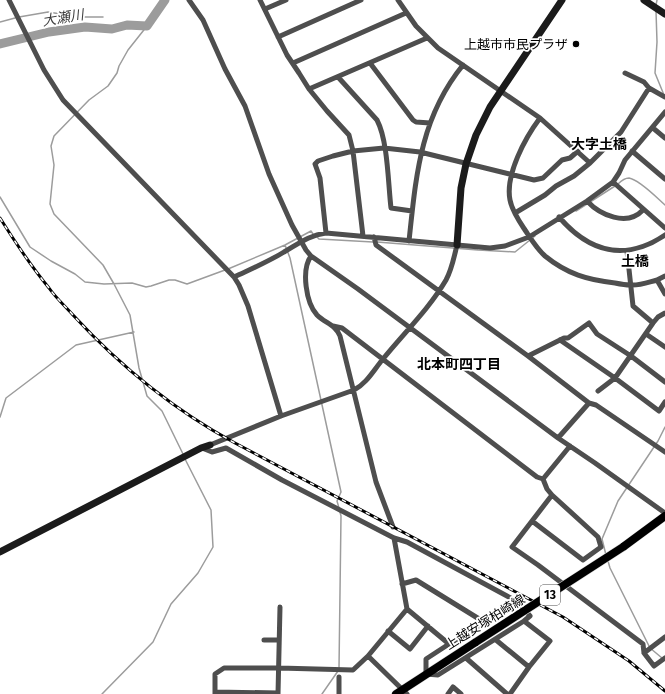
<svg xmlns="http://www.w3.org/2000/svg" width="665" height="694" font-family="'Fira Sans','Noto Sans JP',sans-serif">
<rect width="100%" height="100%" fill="#fff"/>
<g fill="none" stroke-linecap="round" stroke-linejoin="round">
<path stroke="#9c9c9c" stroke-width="1.5" d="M656,5L657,0
M656,11L657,42L655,73L664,95
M19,17L48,12L80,17H103
M0,22L15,18
M147,26L128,50L119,66L117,73L108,86L89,100L54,136L51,146L54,165L50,204L54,214L103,265L114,284L130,315L139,368L147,396L162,411L183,454
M618,184C621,181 624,178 629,178C640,180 657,198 665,205
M0,197L30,247L51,261L75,274L85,282L104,284L132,283L146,287L151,286L169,280H175L187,284L225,270
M576,211L615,186
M316,236L319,239L373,242
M377,242L478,250L515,252L535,236
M285,245L290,258L341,492L337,501L339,508
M228,269L285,245L311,231L313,234
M0,417L6,398L76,345L134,332
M606,555L602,539L618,501L658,441L665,427
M608,561L610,568L650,648L662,658
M339,668L341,516L340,512
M102,694L153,642L171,604L198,573L213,547L211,510L185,459
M322,694L338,671"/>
<path stroke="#9c9c9c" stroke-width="9" d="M0,44L49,32L85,27L112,29L127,25L147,26L165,0"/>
<defs>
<path id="primary" d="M623,547L665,516
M396,694L476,642"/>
</defs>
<use href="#primary" stroke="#dbdbdb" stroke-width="9"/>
<path stroke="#4e4e4e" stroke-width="5" d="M9,0L44,70L63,100L234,277L239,285L248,306L281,416
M189,0L203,20L225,69L245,106L269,174L292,225L306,250L311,256L358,289L558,438L595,463L665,513
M260,0L287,55L299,73L309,89L327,111L349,135L353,151L363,236
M398,0L416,26L438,48L540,118L590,163L621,132L649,88L665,97
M265,9L286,0
M278,37L361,0
M293,63L406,13
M370,63L413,120L416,122L430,123
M625,73L644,82L649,88
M338,77L377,120C388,141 388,183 391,208L412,211
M309,89L427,38
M540,118C525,138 505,175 510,200C512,211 519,221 525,230C531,239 537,249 545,256C567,274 588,280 615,283C620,284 625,285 630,285C639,286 649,282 657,280
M653,128L665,138
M632,151L665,179
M613,182L665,228
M587,201C600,215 627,227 643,210
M515,213L545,195L556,186L574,176L590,163
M559,217C589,252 625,262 665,235
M326,233L320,178L315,164L318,161L333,156L353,151L384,148L420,152L534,180L543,178L562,160L570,158L578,151
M374,237L376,245L528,356L589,403L596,405L665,452
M409,241C416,176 420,118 463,65
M627,251L633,306L653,323L658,317L665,313
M311,256C301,270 306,303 317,315C325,323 336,325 340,336L376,482L393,527
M665,276L657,280L665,294
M234,277C251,269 268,262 284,252C298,244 309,235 326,233L490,248L505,246L529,237L587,201L613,182L619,173L625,160L665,112
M333,326L342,328L537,477L543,479
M646,334L665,347
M560,340L615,378L659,411L665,402
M528,356L564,338H568L589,323L597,334L631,356L665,382
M598,391L615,378L653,323
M558,438L589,403
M210,445L281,416L354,390C367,383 373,371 383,359C404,333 429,309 446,280C452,269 454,257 457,245
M570,446L543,479L547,489L552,495L512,547L538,565L643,644L644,653L654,666L665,658
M202,448L212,452L226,448L282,480L394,538L407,542L518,602L449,644L426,659V674L438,675L524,621L550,641L529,667L510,694
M532,521L583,560L601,547L598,537L552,495
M394,538L407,609L449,644
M402,584L416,580L484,622
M518,602L530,616L524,621
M388,631L410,649L428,626
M264,640H279
M496,640L529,667
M644,653L665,637
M368,656L407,694
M466,658L507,694
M339,677V694
M215,692L278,693
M215,694V674L224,668H279L353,670L368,656L407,609
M278,694L280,607
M448,694L453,687L461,694"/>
<path stroke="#1b1b1b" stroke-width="7" d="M644,0L665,14
M457,245L461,188L466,164L476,135L490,107L562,0
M0,552L201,448L210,445"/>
<use href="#primary" stroke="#000" stroke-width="8"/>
<defs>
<path id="rail" d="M0,218C15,242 31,266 49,288C56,298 65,306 73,315C120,366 174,410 235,443L563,617L629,661L665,691"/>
</defs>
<use href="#rail" stroke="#000" stroke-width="3"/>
<use href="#rail" stroke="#fff" stroke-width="1.5" stroke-dasharray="4.5" stroke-linecap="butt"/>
<defs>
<path id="primary-bridge" d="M476,642L623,547"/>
</defs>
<use href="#primary-bridge" stroke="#dbdbdb" stroke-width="9" stroke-linecap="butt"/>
<use href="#primary-bridge" stroke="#000" stroke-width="8"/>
</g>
<circle fill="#000" stroke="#fff" stroke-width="1.5" cx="576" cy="44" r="4"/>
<g text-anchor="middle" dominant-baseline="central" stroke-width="3.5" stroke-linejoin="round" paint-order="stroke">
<rect fill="#fff" stroke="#4c4c4c" stroke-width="1" x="540" y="585" width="20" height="20" rx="3"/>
<g font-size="12" font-weight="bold" fill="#000">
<text x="550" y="595">13</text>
</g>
<g font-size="13" fill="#000" stroke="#fff" text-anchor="end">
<text x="568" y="44">上越市市民プラザ</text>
</g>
<g font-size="13" fill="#000" stroke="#fff">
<text transform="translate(485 622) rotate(-32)">上越安塚柏崎線</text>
</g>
<g font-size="14" font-style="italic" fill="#3d3d3d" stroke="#fff">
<text transform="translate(63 18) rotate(-9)">大瀬川</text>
</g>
<g font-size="14" font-weight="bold" fill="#000" stroke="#fff">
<text x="599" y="144">大字土橋</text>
<text x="635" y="261">土橋</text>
<text x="459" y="364">北本町四丁目</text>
</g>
</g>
</svg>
